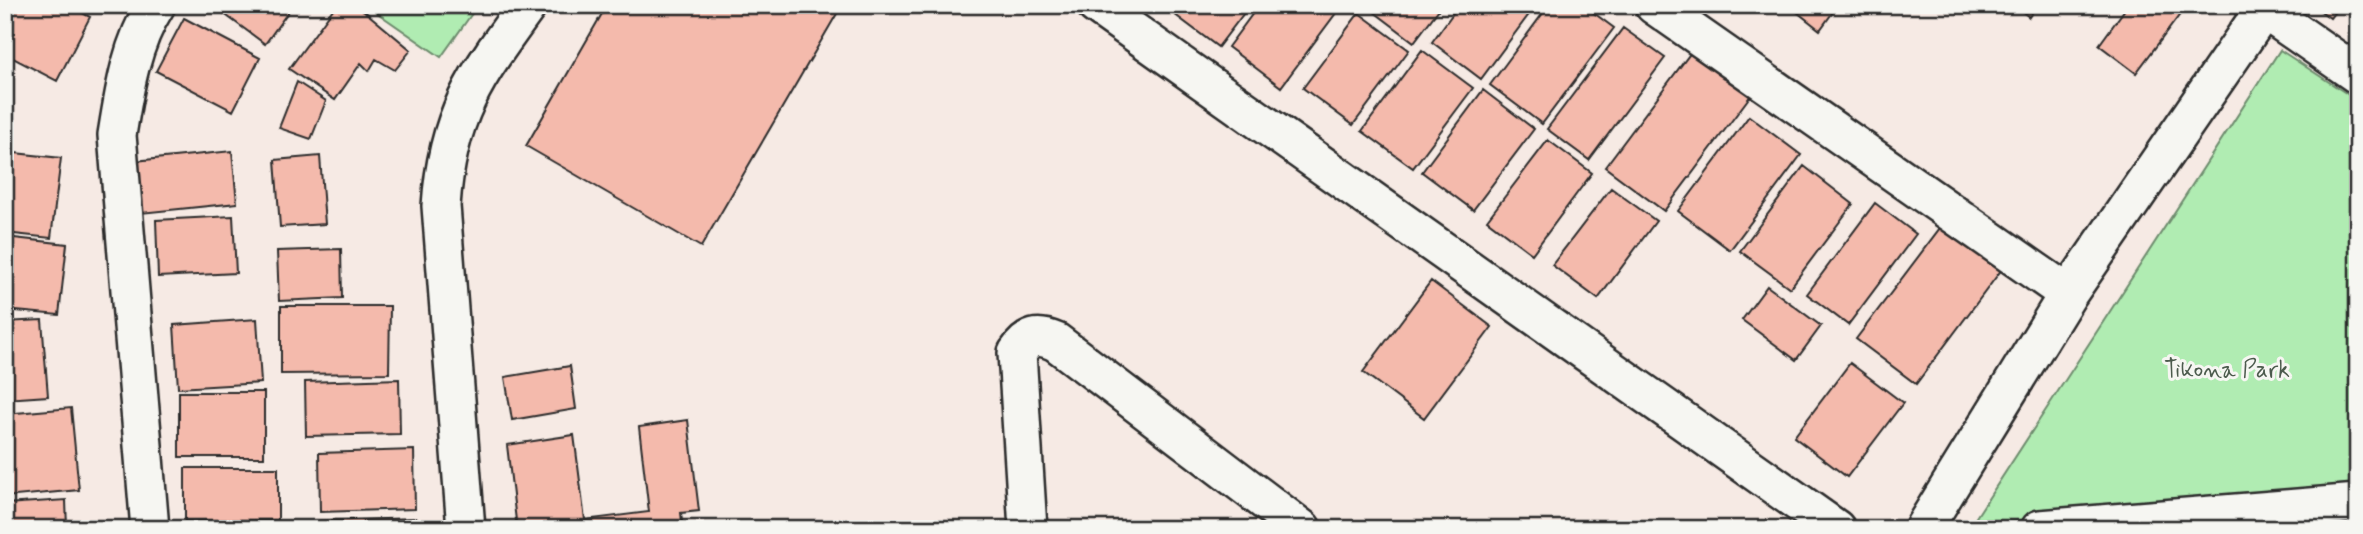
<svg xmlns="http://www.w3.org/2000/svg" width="2363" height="534" font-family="Mynerve,sans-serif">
<rect width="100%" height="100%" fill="#f6eae4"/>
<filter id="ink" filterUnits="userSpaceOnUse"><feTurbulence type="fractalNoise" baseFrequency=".0143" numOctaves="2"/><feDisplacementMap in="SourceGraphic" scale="14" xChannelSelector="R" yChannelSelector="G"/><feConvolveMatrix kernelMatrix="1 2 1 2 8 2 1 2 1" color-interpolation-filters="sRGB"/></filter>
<g filter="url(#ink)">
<path fill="#b0ecb2" stroke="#6e8c6e" stroke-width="2" d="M366,5H478L441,57Z
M2280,50L2358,101V489L1971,525Z"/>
<path fill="#f4baac" stroke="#2b2b2b" stroke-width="2" d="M5,5H68L90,17L57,81L5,54Z
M212,5H293L265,44Z
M336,5H357L411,50L395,70L376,59L369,71L361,63L335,100L289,69Z
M607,5H842L701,247L526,146Z
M1168,5H1250L1218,47L1166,8Z
M1259,5H1342L1281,87L1228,47Z
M1365,5H1442L1414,42Z
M1459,5H1536L1481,79L1432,42Z
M1549,5H1583L1614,28L1542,124L1490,85Z
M1788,5H1838L1820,30Z
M2014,5H2037L2029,17Z
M2128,5H2187L2136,73L2099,45Z
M2313,5H2340L2330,18Z
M1359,13L1409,50L1353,125L1303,88Z
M184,18L260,58L233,111L156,71Z
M1623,28L1665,58L1589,160L1547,129Z
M1422,50L1473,88L1413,168L1362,131Z
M1692,51L1751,95L1664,211L1605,167Z
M297,82L326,101L311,139L279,128Z
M1483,90L1534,129L1473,210L1422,172Z
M1749,116L1801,155L1730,250L1678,211Z
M1548,140L1592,173L1532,254L1487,220Z
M232,151L237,203L141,213L135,161Z
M5,152L61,158L51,238L5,233Z
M320,156L325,224L280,227L275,160Z
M1804,166L1853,204L1790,288L1740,251Z
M1611,188L1656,221L1598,299L1552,265Z
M1875,203L1916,234L1848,325L1807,294Z
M233,216L236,273L158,277L156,220Z
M1943,224L2002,269L1916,384L1856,339Z
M5,237L67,244L59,315L5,310Z
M341,249L342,298L279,301L277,251Z
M1431,281L1492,327L1424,418L1363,372Z
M1767,286L1821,326L1796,360L1742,320Z
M281,306H390L389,373L281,374Z
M257,319L261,383L178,388L174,325Z
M42,320L48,396L5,399V322Z
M1850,363L1903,403L1847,477L1794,437Z
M570,366L576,409L512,420L505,377Z
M399,379L400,434L306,436L305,382Z
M179,392H264V457H179Z
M71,408L79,490L5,497V414Z
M688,420L699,511L681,513L683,529H517L507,445L574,435L585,520L649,512L639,427Z
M414,450L415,509L320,512L319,453Z
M185,468H278V520L185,521Z
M66,500L67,529H5V504Z
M417,518V529H320V521Z
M2349,524V529H2294V527Z"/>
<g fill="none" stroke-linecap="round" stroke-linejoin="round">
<defs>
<path id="street" d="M1096,5L1836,529
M1654,5L2068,294
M2257,5L2358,75
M150,529L117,135C124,91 131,44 156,5
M466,529L441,206C447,115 476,76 528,5
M1028,529L1017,353C1028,336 1038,334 1056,342L1302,529
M1923,529L2068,294L2267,5
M2040,529L2358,503"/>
</defs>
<use href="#street" stroke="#2b2b2b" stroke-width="42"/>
<use href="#street" stroke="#f6f6f2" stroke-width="37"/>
</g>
</g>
<g text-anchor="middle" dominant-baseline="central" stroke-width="6" stroke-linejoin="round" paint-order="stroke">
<g font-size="24" fill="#4c5b4d" stroke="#f6f6f2">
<text x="2227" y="370">Tikona Park</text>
</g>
</g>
<rect width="2363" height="534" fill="none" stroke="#f6f6f2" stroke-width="28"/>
<rect x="14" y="14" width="2335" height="506" fill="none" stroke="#2b2b2b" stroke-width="2.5" filter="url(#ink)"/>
</svg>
